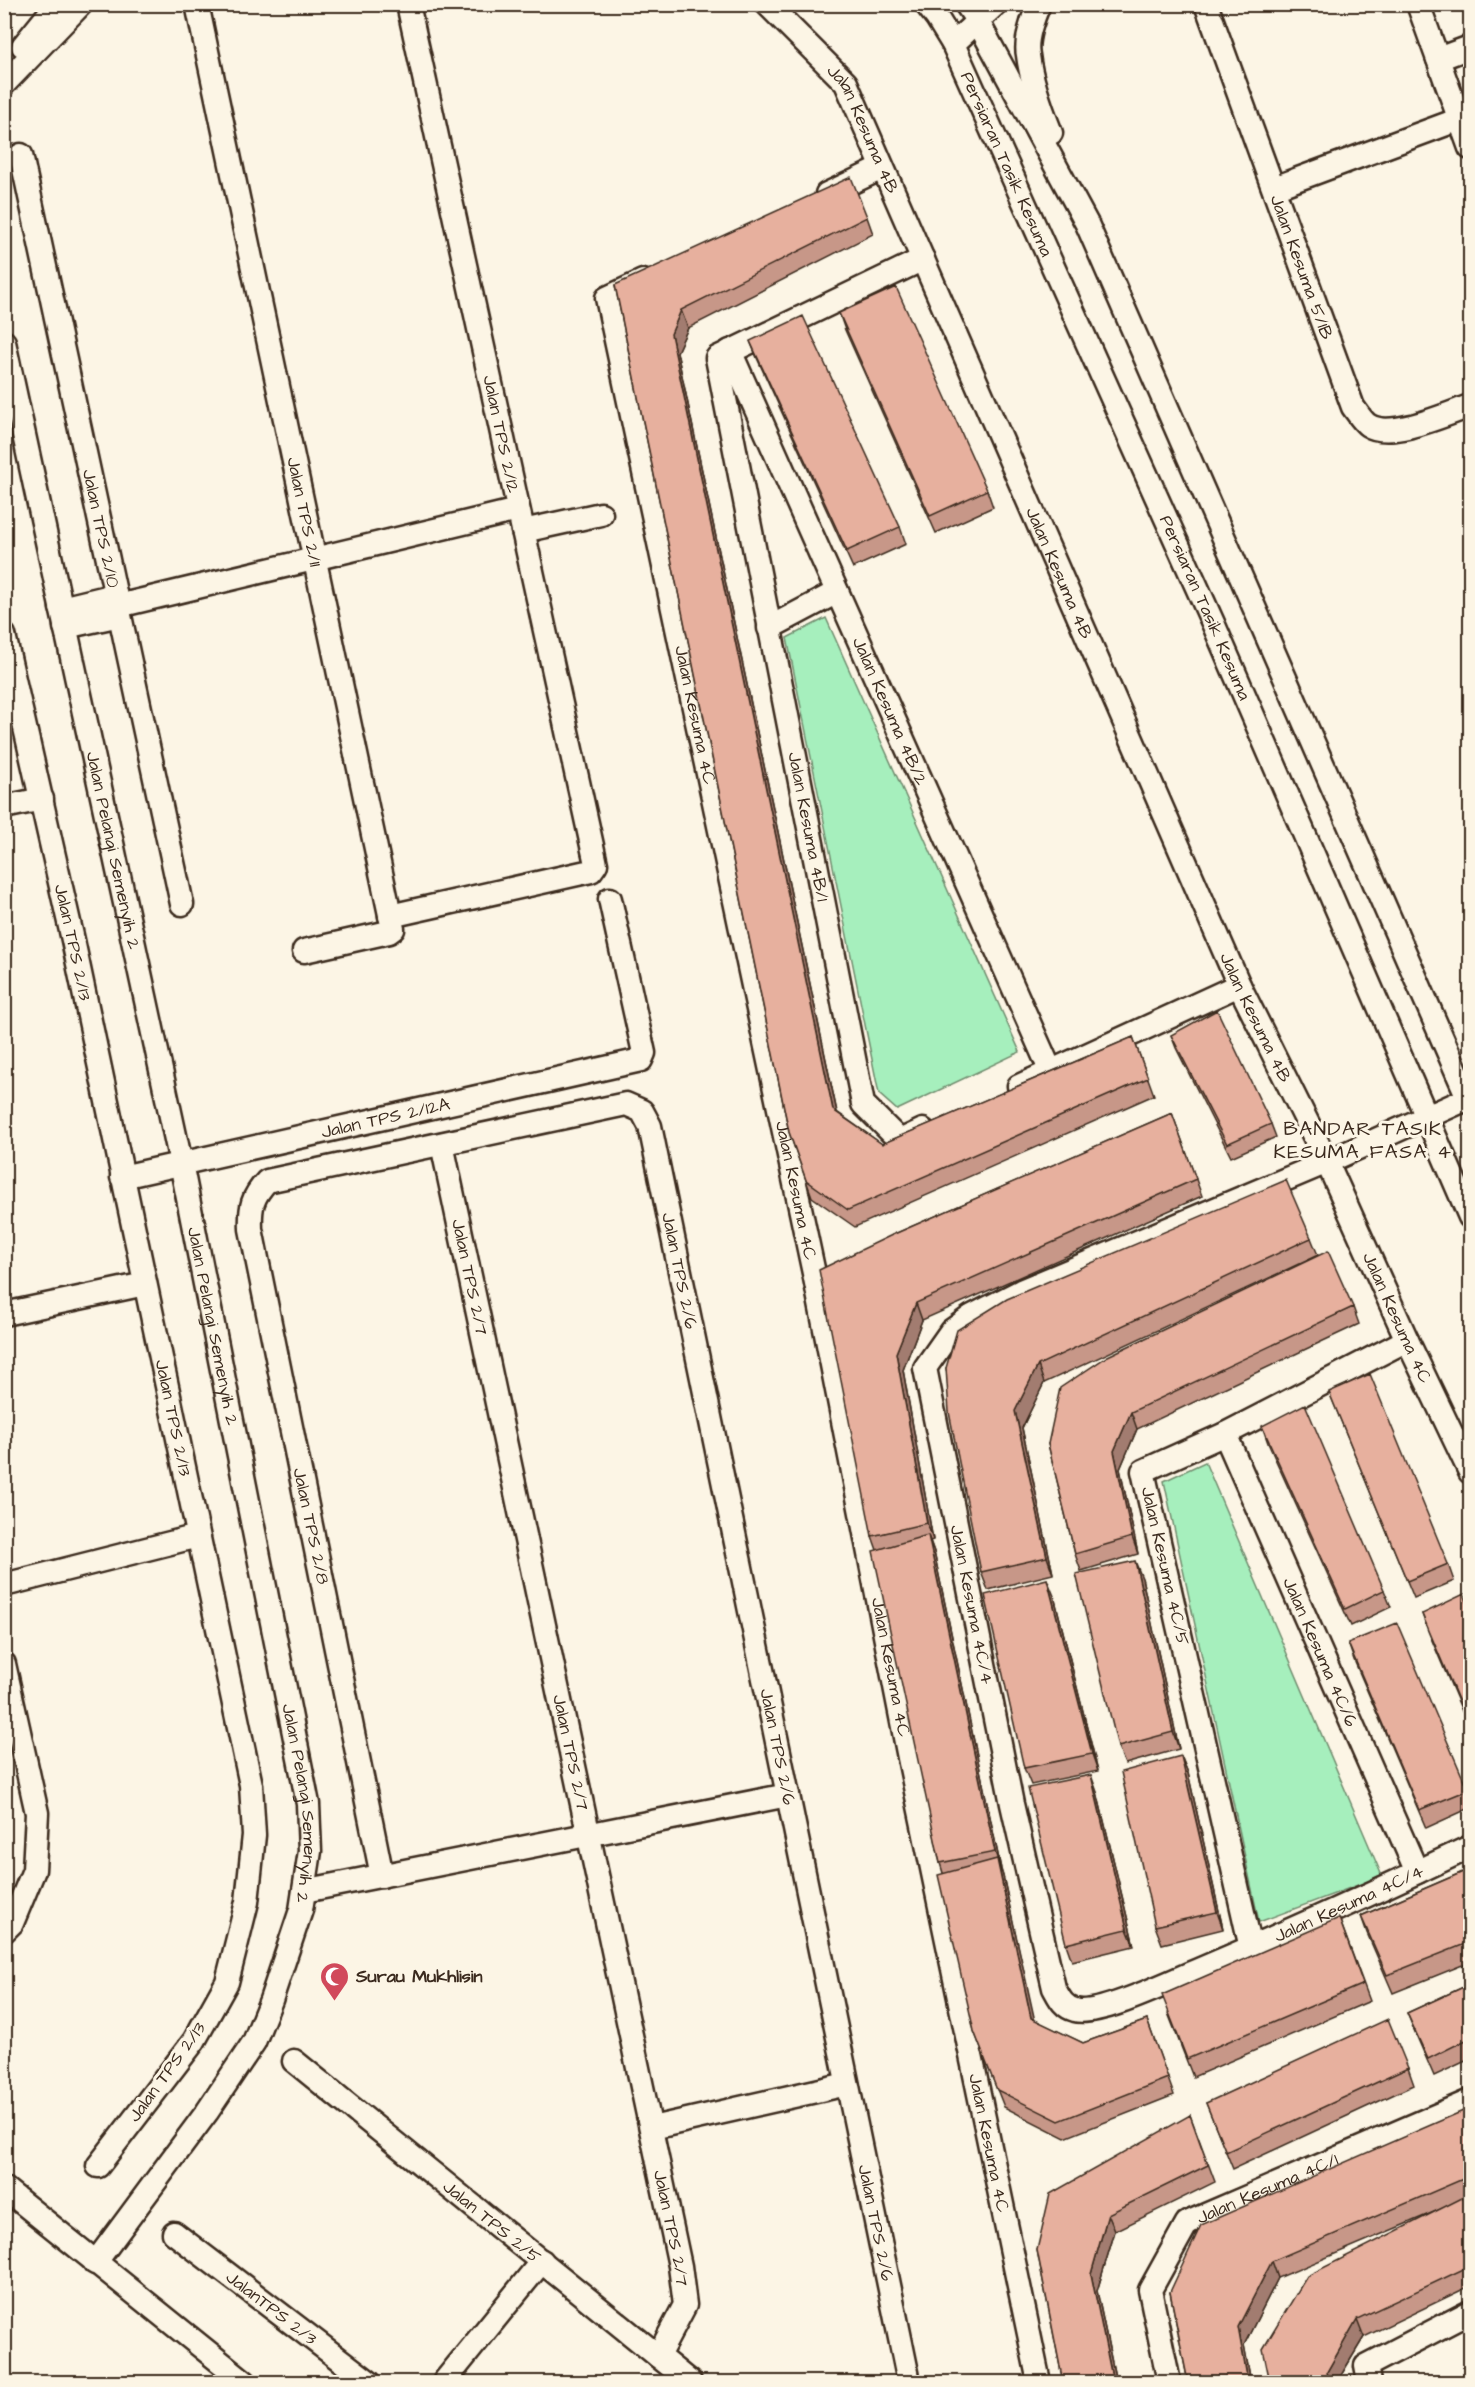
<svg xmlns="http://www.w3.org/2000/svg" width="1475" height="2387" font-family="'Architects Daughter',sans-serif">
<rect width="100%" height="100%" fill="#fcf5e5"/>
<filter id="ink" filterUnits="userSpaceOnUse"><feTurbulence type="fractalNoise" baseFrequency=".0167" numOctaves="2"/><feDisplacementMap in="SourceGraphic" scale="12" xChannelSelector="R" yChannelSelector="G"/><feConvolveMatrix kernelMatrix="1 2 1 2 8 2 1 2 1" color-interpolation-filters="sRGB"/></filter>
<g filter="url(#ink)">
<path fill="#a6efbd" stroke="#708c6e" stroke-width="1.5" d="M826,618L1020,1052L897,1110L879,1094L787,638Z
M1205,1462L1382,1876L1259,1922L1164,1481Z"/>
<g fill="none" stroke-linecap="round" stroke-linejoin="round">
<defs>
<g id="minor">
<path id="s1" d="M197,4L393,929L389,932L304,951"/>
<path id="s2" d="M767,4L846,83L1239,985L1327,1162L1407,1340L1470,1472"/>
<path id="s3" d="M926,4L937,18L953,44L1213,623L1470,1217"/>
<path d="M966,4L977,20L1087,224L1470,1102"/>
<path d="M1039,4C1033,18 1025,41 1028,55C1031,81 1041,108 1051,133"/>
<path id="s4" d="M1206,4L1353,407C1357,412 1362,421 1368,425C1390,440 1447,414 1470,406"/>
<path d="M1418,4L1470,148"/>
<path d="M953,44L996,4"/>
<path d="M23,46L57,4"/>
<path d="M1438,59L1470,47"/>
<path d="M4,84L81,4"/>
<path id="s5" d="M21,155L182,904"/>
<path d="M1274,188L1460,119"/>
<path d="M827,194L882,168"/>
<path id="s6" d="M923,259L717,358L863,1104L900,1141L923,1130"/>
<path id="s7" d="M643,281L607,298L815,1278L909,1758L1039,2382"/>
<path id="s8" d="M4,342L181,1163L308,1804L310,1851L301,1910L271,2000L254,2042L207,2112L95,2263"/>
<path id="s9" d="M730,351L1051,1072"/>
<path d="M523,531L601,514"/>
<path d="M118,606L518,510"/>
<path d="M61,608L115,595"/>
<path d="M65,627L120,615"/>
<path d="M769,628L837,592"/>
<path id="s10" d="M4,635L73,940L251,1785L254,1835L247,1902L227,1982L194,2041L98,2166"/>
<path d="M4,807L42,799"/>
<path d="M390,916L591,871L596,864L408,4"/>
<path d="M1019,1086L1239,985"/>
<path id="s11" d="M1469,1098L1327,1162L1021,1291L972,1316L951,1331L925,1368L1012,1804L1054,1988C1059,1997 1063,2007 1075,2010C1098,2017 1171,1981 1196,1971C1288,1932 1380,1890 1470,1847"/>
<path id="s12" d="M442,1144L680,2266L685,2305L658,2356"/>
<path id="s13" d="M122,1177L641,1060L644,1053L610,899"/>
<path d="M4,1314L145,1284"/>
<path id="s14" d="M1225,1434L1417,1872"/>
<path d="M4,1585L198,1536"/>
<path d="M4,1664L37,1813L34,1870L12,1923L4,1931"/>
<path id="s15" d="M382,1876L251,1229C250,1207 252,1197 267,1181L626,1104L642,1111L650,1126L909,2382"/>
<path d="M304,1891L788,1795"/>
<path d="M1251,1948L1143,1471L1225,1434L1407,1340"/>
<path id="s16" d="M294,2061L690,2382"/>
<path d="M652,2128L847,2084"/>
<path d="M4,2188L245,2382"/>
<path id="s17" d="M174,2233L369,2382"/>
<path d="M444,2382L542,2261"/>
<path id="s18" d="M1169,2382L1150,2290L1187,2223L1470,2101"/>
<path d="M1369,2382L1366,2366L1470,2312"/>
</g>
</defs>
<use href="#minor" stroke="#3b2a1e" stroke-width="27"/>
<use href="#minor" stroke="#fcf5e5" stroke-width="22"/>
</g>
<path fill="#c79788" stroke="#3b2a1e" stroke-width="1.5" d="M867,217L873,234L688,328L677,352L837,1112L882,1144L1133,1037L1154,1095L855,1227L812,1197L789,1132L615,285Z
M839,313L987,490L993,507L936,533L845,330Z
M750,341L900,527L906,544L853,568L757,358Z
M1171,1035L1271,1124L1276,1137L1231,1157L1176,1048Z
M1172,1113L1202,1196L922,1320L903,1370L933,1540L930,1541L934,1552L1001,1869L1003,1876L1034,2020L1083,2043L1147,2020L1174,2095L1065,2138L1004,2107L974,2031L943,1873L940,1863L877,1550L872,1536L892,1235Z
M1311,1238L1318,1255L1044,1383L1022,1428L1053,1574L988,1590L981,1572L946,1368Z
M1353,1307L1359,1324L1137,1429L1120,1469L1138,1554L1081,1571L1075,1554L1048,1444Z
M1329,1392L1448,1564L1454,1581L1414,1598Z
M1262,1426L1384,1590L1391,1607L1351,1626L1268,1443Z
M1142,1578L1179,1749L1125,1764L1118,1747Z
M1054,1596L1098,1771L1031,1785L1024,1768Z
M1470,1610V1730L1428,1631L1422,1614Z
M1348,1643L1468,1790L1470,1797V1808L1426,1828L1354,1660Z
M1181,1756L1188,1773L1223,1929L1162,1944L1155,1926Z
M1097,1792L1134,1946L1072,1961L1066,1944Z
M1470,1869V1962L1393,1993L1367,1933L1361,1916Z
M1339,1918L1370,2001L1193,2077L1168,2013Z
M1470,1984V2059L1434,2076L1414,2030L1407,2013Z
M1408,2068L1414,2085L1233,2169L1206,2103Z
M1470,2108V2286L1364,2337L1337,2382H1270L1448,2206L1278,2278L1244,2345L1251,2382H1188L1170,2292Z
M1190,2115L1215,2182L1115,2231L1097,2291L1116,2382H1063L1037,2250Z"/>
<path fill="#a27b6f" stroke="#3b2a1e" stroke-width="1.5" d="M681,310L688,328L677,352L840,1127L833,1110L671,334Z
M916,1303L922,1320L903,1370L933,1540L927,1523L896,1353Z
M1038,1365L1044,1383L1022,1428L1053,1574L1047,1557L1015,1411Z
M1131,1412L1137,1429L1120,1469L1138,1554L1132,1537L1114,1451Z
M928,1535L934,1552L1001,1869L995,1852Z
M1135,1561L1142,1578L1179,1749L1173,1732Z
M1047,1579L1054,1596L1098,1771L1092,1754Z
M1181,1756L1188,1773L1223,1929L1217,1912Z
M1091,1775L1097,1792L1134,1946L1127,1929Z
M997,1859L1003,1876L1038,2035L1031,2018Z
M1108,2214L1115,2231L1097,2291L1116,2382H1113L1091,2274Z
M1272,2261L1278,2278L1244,2345L1251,2382H1248L1238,2327Z
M1357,2319L1364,2337L1337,2382H1329L1327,2372Z"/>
<path fill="#e7b09e" stroke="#3b2a1e" stroke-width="1.5" d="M851,177L867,217L681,310L671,334L833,1110L882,1144L1133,1037L1148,1078L848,1210L806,1180L789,1132L615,285Z
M896,287L987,490L930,516L839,313Z
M803,316L900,527L847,551L750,341Z
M1217,1010L1271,1124L1227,1144L1171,1035Z
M1172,1113L1196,1179L916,1303L896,1353L927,1523L872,1536L819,1270L892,1235Z
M1286,1180L1311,1238L1038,1365L1015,1411L1047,1557L981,1572L949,1412L946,1368L957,1330L1007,1299Z
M1328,1251L1353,1307L1131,1412L1114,1451L1132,1537L1075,1554L1048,1444L1060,1388L1108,1356Z
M1370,1374L1448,1564L1407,1581L1329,1392Z
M1305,1404L1384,1590L1345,1609L1262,1426Z
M928,1535L995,1852L940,1863L873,1551Z
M1135,1561L1173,1732L1118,1747L1076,1574Z
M1047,1579L1092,1754L1024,1768L985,1595Z
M1464,1594L1470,1610V1728L1422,1614Z
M1397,1623L1468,1790L1419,1810L1348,1643Z
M1181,1756L1217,1912L1155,1926L1121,1772Z
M1091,1775L1127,1929L1066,1944L1028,1788Z
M997,1859L1031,2018L1083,2043L1147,2020L1168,2078L1059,2121L997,2090L974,2031L938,1875Z
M1470,1869V1942L1387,1975L1361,1916Z
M1339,1918L1363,1984L1187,2059L1162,1995Z
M1470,1984V2038L1428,2059L1407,2013Z
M1388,2019L1408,2068L1226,2152L1206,2103Z
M1470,2108V2176L1272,2261L1238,2327L1248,2382H1188L1170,2292L1201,2225Z
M1190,2115L1208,2165L1108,2214L1091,2274L1113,2382H1063L1037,2250L1050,2194Z
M1470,2194V2266L1357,2319L1327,2372L1329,2382H1270L1263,2349L1307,2276Z"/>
</g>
<defs>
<symbol id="mosque-pin" viewBox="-11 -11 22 30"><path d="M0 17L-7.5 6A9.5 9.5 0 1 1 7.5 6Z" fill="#d1495b" stroke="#fcf5e5"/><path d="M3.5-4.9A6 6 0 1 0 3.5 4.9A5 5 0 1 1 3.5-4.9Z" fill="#fff"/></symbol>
</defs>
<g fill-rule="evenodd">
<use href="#mosque-pin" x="318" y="1960" width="33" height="45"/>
</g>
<g text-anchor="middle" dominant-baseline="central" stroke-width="6" stroke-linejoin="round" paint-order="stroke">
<g font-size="18" fill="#3b2a1e" stroke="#fcf5e5">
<text stroke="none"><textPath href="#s2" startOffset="160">Jalan Kesuma 4B</textPath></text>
<text stroke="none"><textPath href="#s3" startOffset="180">Persiaran Tasik Kesuma</textPath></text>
<text stroke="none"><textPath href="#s4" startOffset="280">Jalan Kesuma 5/1B</textPath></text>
<text transform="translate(501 434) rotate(78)">Jalan TPS 2/12</text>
<text stroke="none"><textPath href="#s1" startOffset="519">Jalan TPS 2/11</textPath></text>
<text stroke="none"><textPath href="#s5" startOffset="382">Jalan TPS 2/10</textPath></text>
<text stroke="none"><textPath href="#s2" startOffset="646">Jalan Kesuma 4B</textPath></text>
<text stroke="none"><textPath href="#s3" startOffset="666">Persiaran Tasik Kesuma</textPath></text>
<text stroke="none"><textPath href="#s9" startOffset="394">Jalan Kesuma 4B/2</textPath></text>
<text stroke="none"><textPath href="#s7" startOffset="466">Jalan Kesuma 4C</textPath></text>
<text stroke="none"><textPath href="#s6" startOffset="706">Jalan Kesuma 4B/1</textPath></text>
<text stroke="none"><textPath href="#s8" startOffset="520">Jalan Pelangi Semenyih 2</textPath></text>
<text stroke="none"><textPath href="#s10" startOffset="315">Jalan TPS 2/13</textPath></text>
<text stroke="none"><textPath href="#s2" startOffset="1132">Jalan Kesuma 4B</textPath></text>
<text stroke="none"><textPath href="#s13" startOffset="270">Jalan TPS 2/12A</textPath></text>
<text stroke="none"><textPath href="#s7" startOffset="952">Jalan Kesuma 4C</textPath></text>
<text stroke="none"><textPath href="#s15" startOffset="1262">Jalan TPS 2/6</textPath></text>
<text stroke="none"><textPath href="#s12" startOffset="136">Jalan TPS 2/7</textPath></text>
<text stroke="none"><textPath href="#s2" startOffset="1464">Jalan Kesuma 4C</textPath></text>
<text stroke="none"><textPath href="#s8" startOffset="1006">Jalan Pelangi Semenyih 2</textPath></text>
<text stroke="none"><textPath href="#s10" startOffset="801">Jalan TPS 2/13</textPath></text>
<text transform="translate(311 1526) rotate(78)">Jalan TPS 2/8</text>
<text transform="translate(1165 1566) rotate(77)">Jalan Kesuma 4C/5</text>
<text stroke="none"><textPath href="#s11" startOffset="855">Jalan Kesuma 4C/4</textPath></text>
<text stroke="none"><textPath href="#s14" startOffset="238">Jalan Kesuma 4C/6</textPath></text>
<text stroke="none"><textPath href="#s7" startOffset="1438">Jalan Kesuma 4C</textPath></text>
<text stroke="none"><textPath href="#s15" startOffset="1748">Jalan TPS 2/6</textPath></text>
<text stroke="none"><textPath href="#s12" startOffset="622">Jalan TPS 2/7</textPath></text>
<text stroke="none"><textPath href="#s8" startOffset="1492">Jalan Pelangi Semenyih 2</textPath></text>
<text stroke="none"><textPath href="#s11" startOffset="1574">Jalan Kesuma 4C/4</textPath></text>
<text transform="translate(167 2072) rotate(-54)">Jalan TPS 2/13</text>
<text stroke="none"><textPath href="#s7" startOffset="1924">Jalan Kesuma 4C</textPath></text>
<text stroke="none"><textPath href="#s18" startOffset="258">Jalan Kesuma 4C/1</textPath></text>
<text stroke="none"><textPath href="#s16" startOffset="255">Jalan TPS 2/5</textPath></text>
<text stroke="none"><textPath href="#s15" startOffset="2234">Jalan TPS 2/6</textPath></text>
<text stroke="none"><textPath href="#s12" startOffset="1108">Jalan TPS 2/7</textPath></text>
<text stroke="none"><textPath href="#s17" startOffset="123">JalanTPS 2/3</textPath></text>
</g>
<g font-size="18" font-weight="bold" fill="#3b2a1e" stroke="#fcf5e5" text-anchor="start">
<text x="356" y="1976">Surau Mukhlisin</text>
</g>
<g font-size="20" letter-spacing="1.5" fill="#3b2a1e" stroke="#fcf5e5">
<text x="1363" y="1129">BANDAR TASIK<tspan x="1363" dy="23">KESUMA FASA 4</tspan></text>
</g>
</g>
<rect width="1475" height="2387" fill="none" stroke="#fcf5e5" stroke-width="24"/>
<rect x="12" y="12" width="1451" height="2363" fill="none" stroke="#3b2a1e" stroke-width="2" filter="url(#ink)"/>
</svg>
